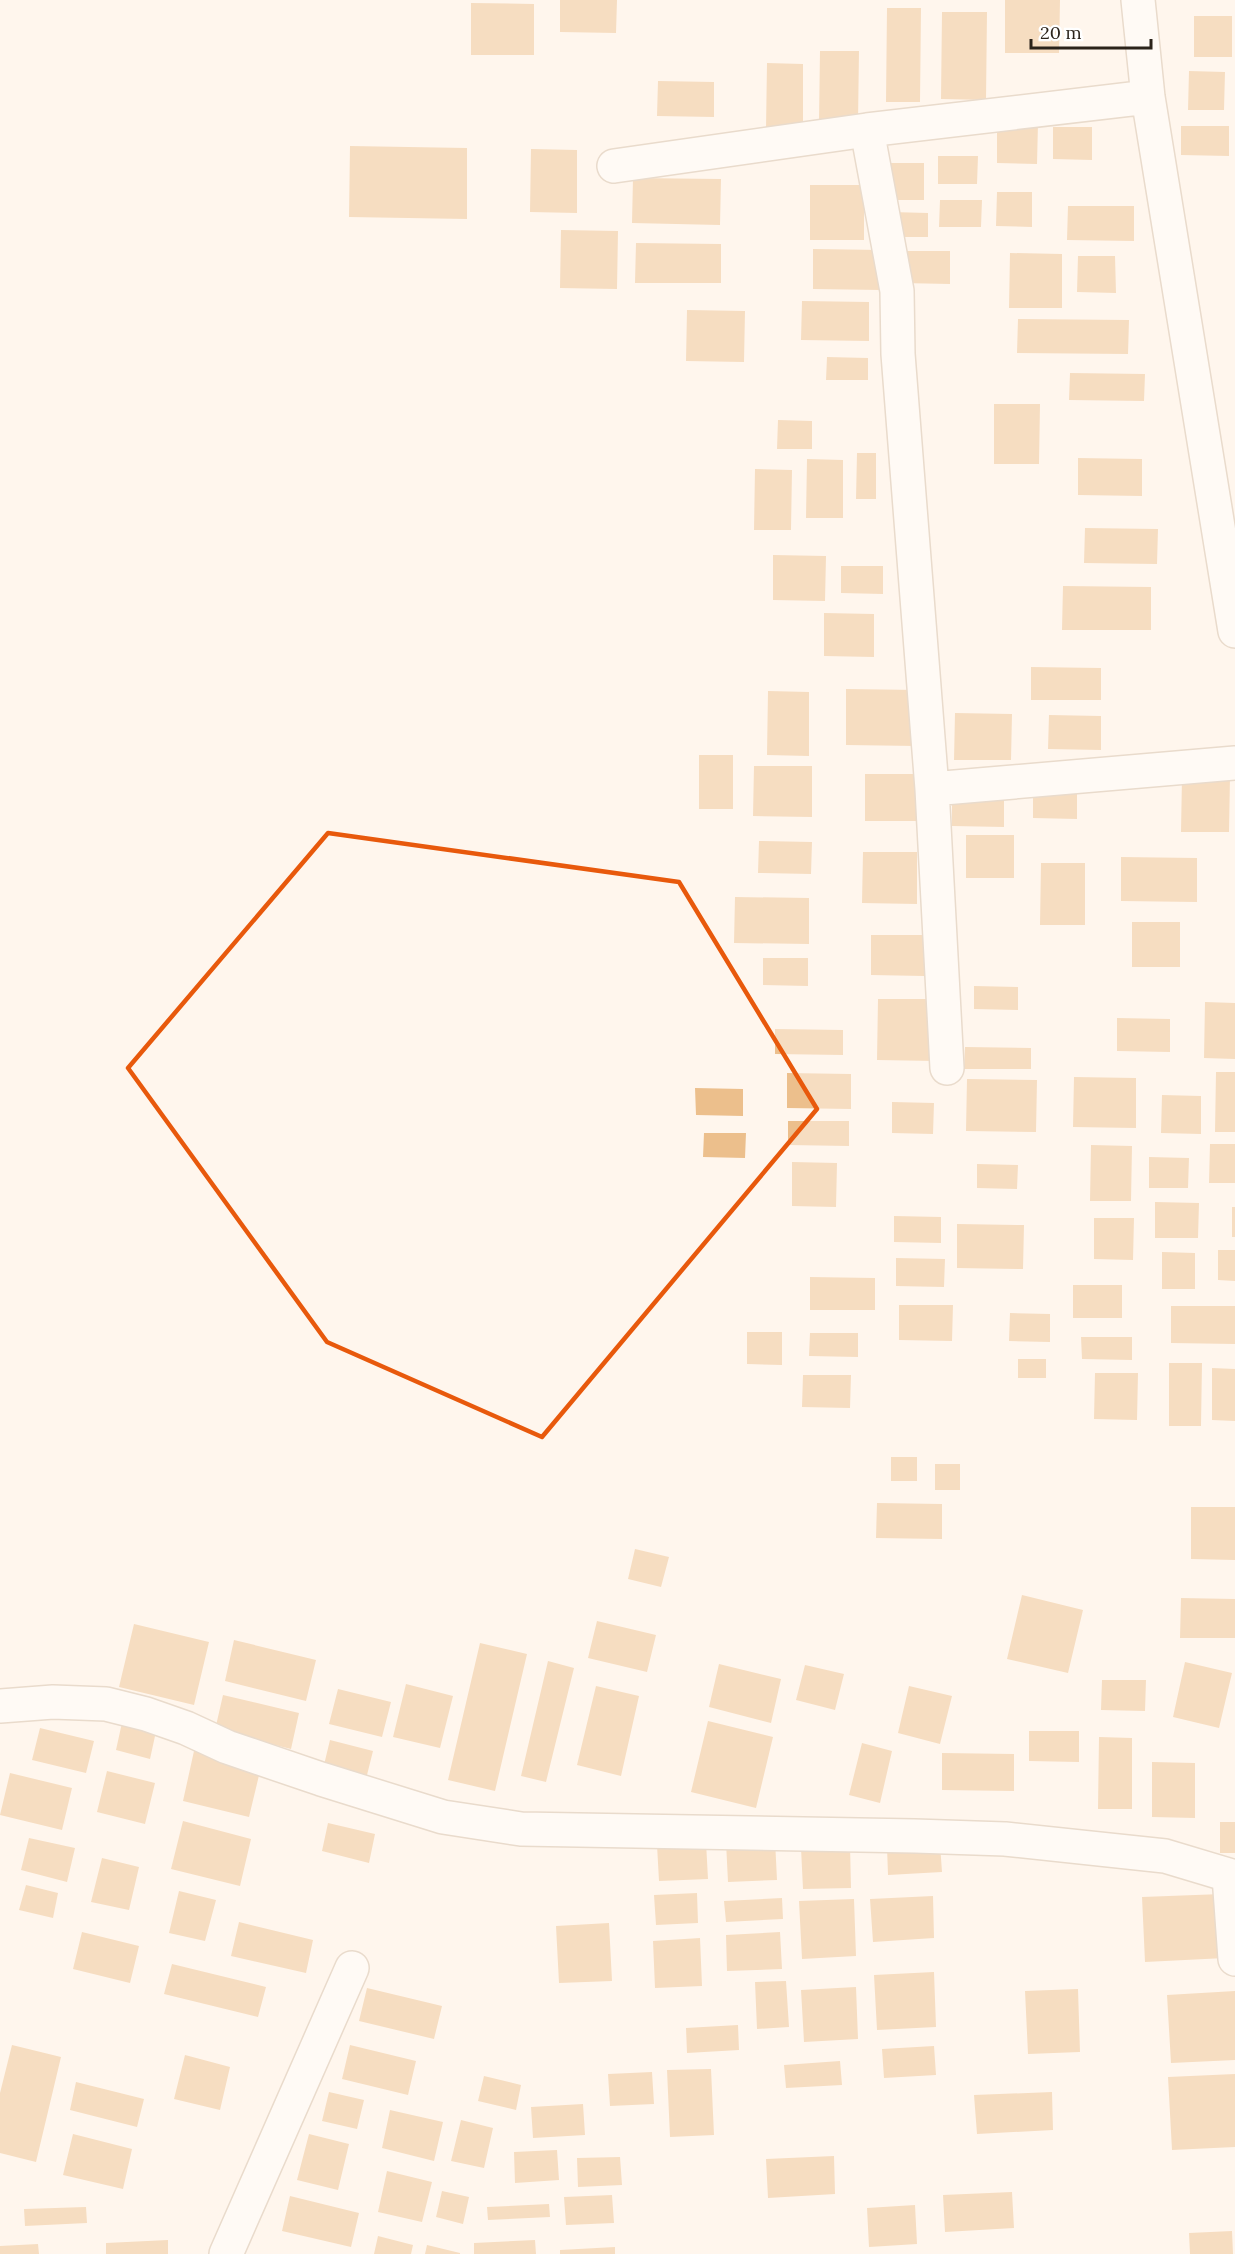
<svg xmlns="http://www.w3.org/2000/svg" width="1235" height="2254" font-family="Lora,serif">
<rect width="100%" height="100%" fill="#fff6ed"/>
<path fill="#ecbf8c" d="M560,0H617L616,33L560,32Z
M1005,0H1060L1059,53H1005Z
M471,3L534,4V55H471Z
M887,8H921L920,102H886Z
M942,12H987L986,100L941,99Z
M1194,16H1232V57H1194Z
M820,51H859L858,122H819Z
M767,63L803,64V129H766Z
M1189,71L1225,72L1224,110H1188Z
M658,81L714,82V117L657,116Z
M997,123H1038L1037,164L997,163Z
M1181,126H1229V156L1181,155Z
M1053,127H1092V160L1053,159Z
M350,146L467,148V219L349,217Z
M531,149L577,150V213L530,212Z
M938,156H978L977,184H938Z
M886,163H924V200H885Z
M633,178L721,179L720,225L632,223Z
M810,185H864V240H810Z
M997,192H1032V227L996,226Z
M940,200H982L981,227H939Z
M1068,206H1134V241L1067,240Z
M891,212L928,213V237H891Z
M561,230L618,231L617,289L560,288Z
M636,243L721,244V283H635Z
M813,249L882,250L881,290L813,289Z
M901,251H950V284L901,283Z
M1010,253L1062,254V308H1009Z
M1078,256H1115L1116,293L1077,292Z
M802,301L869,302V341L801,340Z
M687,310L745,311L744,362L686,361Z
M1018,319L1129,320L1128,354L1017,353Z
M827,357L868,358V380H826Z
M1070,373L1145,374L1144,401L1069,400Z
M994,404H1040L1039,464H994Z
M778,420L812,421V449H777Z
M857,453H876V499H856Z
M1078,458L1142,459V496L1078,495Z
M807,459L843,460V518H806Z
M755,469L792,470L791,530H754Z
M1085,528L1158,529L1157,564L1084,563Z
M773,555L826,556L825,601L773,600Z
M841,566H883V594L841,593Z
M1063,586L1151,587V630H1062Z
M824,613L874,614V657L824,656Z
M1031,667L1101,668V700H1031Z
M846,689L918,690L917,746L846,745Z
M768,691L809,692V756L767,755Z
M955,713L1012,714L1011,760H954Z
M1049,715L1101,716V750L1048,749Z
M699,755H733V809H699Z
M754,766H812V817L753,816Z
M865,774H918V821H865Z
M1182,777H1230L1229,832H1181Z
M1033,786H1077V819L1033,818Z
M952,792H1004V827L952,826Z
M966,835H1014V878H966Z
M759,841L812,842L811,874L758,873Z
M863,852H917V904L862,903Z
M1121,857L1197,858V902L1121,901Z
M1041,863H1085V925H1040Z
M735,897L809,898V944L734,943Z
M1132,922H1180V967H1132Z
M871,935H924V976L871,975Z
M763,958H808V986L763,985Z
M974,986L1018,987V1010L974,1009Z
M878,999H936V1061L877,1060Z
M1205,1002L1235,1003V1059L1204,1058Z
M1117,1018L1170,1019V1052L1117,1051Z
M775,1029L843,1030V1055L775,1054Z
M965,1047L1031,1048V1069H964Z
M1216,1072H1235V1132H1215Z
M787,1073L851,1074V1109L787,1108Z
M1074,1077L1136,1078V1128L1073,1127Z
M967,1079L1037,1080L1036,1132L966,1131Z
M695,1088L743,1089V1116L696,1115Z
M1162,1095L1201,1096V1134L1161,1133Z
M892,1102L934,1103L933,1134L892,1133Z
M788,1121H849V1146L788,1145Z
M704,1133H746L745,1158L703,1157Z
M1210,1144H1235V1183H1209Z
M1091,1145L1132,1146L1131,1201H1090Z
M1149,1157L1189,1158L1188,1188H1149Z
M792,1162L837,1163L836,1207L792,1206Z
M977,1164L1018,1165L1017,1189L977,1188Z
M1155,1202L1199,1203L1198,1238H1155Z
M1232,1207H1235V1237H1232Z
M894,1216L941,1217V1243L894,1242Z
M1094,1218H1134L1133,1260L1094,1259Z
M957,1224L1024,1225L1023,1269L957,1268Z
M1218,1250H1235V1281L1218,1280Z
M1162,1252L1195,1253V1289H1162Z
M896,1258L945,1259L944,1287L896,1286Z
M810,1277L875,1278V1310H810Z
M1073,1285H1122V1318H1073Z
M899,1305H953L952,1341L899,1340Z
M1171,1306H1235V1344L1171,1343Z
M1010,1313L1050,1314V1342L1009,1341Z
M747,1332H782V1365L747,1364Z
M810,1333H858V1357L809,1356Z
M1081,1337H1132V1360L1082,1359Z
M1018,1359H1046V1378H1018Z
M1169,1363H1202L1201,1426H1169Z
M1212,1368L1235,1369V1421L1212,1420Z
M1095,1373H1138L1137,1420L1094,1419Z
M803,1375H851L850,1408L802,1407Z
M891,1457H917V1481H891Z
M935,1464H960V1490H935Z
M877,1503L942,1504V1539L876,1538Z
M1191,1507H1235V1560L1191,1559Z
M635,1549L669,1557L661,1587L628,1579Z
M1022,1595L1083,1610L1068,1673L1007,1659Z
M1181,1598L1235,1599V1638H1180Z
M597,1621L656,1635L647,1672L588,1658Z
M134,1624L209,1642L194,1705L119,1687Z
M234,1640L316,1660L306,1701L225,1681Z
M480,1643L527,1654L495,1791L448,1780Z
M548,1661L574,1668L546,1782L521,1776Z
M1185,1662L1232,1673L1219,1728L1173,1717Z
M719,1664L781,1679L771,1723L709,1707Z
M805,1665L844,1674L835,1710L796,1700Z
M1102,1680H1146L1145,1711L1101,1710Z
M406,1684L453,1696L440,1748L393,1737Z
M596,1686L639,1696L621,1776L577,1765Z
M909,1686L952,1696L940,1744L898,1733Z
M338,1689L391,1702L382,1737L329,1724Z
M223,1695L299,1713L291,1749L215,1730Z
M123,1718L157,1727L150,1759L116,1750Z
M708,1721L773,1737L756,1808L691,1792Z
M40,1728L94,1741L86,1773L32,1760Z
M1029,1731H1079V1762L1029,1761Z
M1099,1737L1132,1738V1809H1098Z
M330,1740L373,1751L366,1779L323,1769Z
M862,1743L892,1751L880,1803L849,1795Z
M194,1751L261,1767L249,1817L183,1801Z
M942,1753L1014,1754V1791L942,1790Z
M1152,1762L1195,1763V1818L1152,1817Z
M107,1771L155,1783L145,1824L97,1812Z
M10,1773L72,1788L62,1830L0,1815Z
M183,1821L251,1839L240,1886L171,1869Z
M1220,1822H1235V1853H1220Z
M328,1823L375,1834L369,1863L322,1851Z
M29,1838L75,1848L67,1882L21,1870Z
M775,1840L777,1880L728,1882L726,1842Z
M706,1842L708,1879L659,1881L657,1845Z
M940,1844L942,1872L888,1875L887,1847Z
M850,1845L851,1888L803,1889L801,1848Z
M102,1858L139,1867L129,1910L91,1902Z
M26,1885L58,1893L53,1918L19,1910Z
M179,1891L216,1900L205,1941L169,1933Z
M697,1893L698,1923L656,1925L654,1895Z
M1222,1894L1225,1958L1145,1962L1142,1897Z
M933,1896L934,1938L873,1942L870,1899Z
M782,1898L783,1919L726,1922L724,1901Z
M854,1899L856,1956L802,1959L799,1901Z
M239,1922L313,1940L306,1973L231,1956Z
M609,1923L612,1981L559,1983L556,1926Z
M82,1932L139,1946L130,1983L73,1969Z
M780,1932L782,1969L727,1971L726,1935Z
M700,1938L702,1986L655,1988L653,1941Z
M172,1964L266,1987L258,2017L164,1994Z
M934,1972L936,2027L877,2030L874,1975Z
M786,1981L789,2027L757,2029L755,1982Z
M856,1987L858,2039L804,2042L801,1990Z
M367,1988L442,2006L434,2039L359,2021Z
M1078,1989L1080,2052L1028,2054L1025,1991Z
M1235,1991V2060L1171,2063L1167,1995Z
M738,2025L739,2050L687,2053L686,2028Z
M12,2045L61,2057L36,2162L0,2153V2093Z
M350,2045L416,2061L408,2095L342,2079Z
M934,2046L936,2075L884,2078L882,2049Z
M185,2055L230,2067L220,2110L174,2099Z
M840,2061L842,2085L786,2088L784,2065Z
M711,2069L714,2135L670,2137L667,2070Z
M652,2072L654,2104L610,2106L608,2074Z
M1235,2074V2147L1172,2150L1168,2077Z
M484,2076L521,2085L516,2110L478,2101Z
M76,2082L144,2099L137,2127L70,2110Z
M329,2092L364,2100L357,2129L322,2121Z
M1052,2092L1053,2130L977,2134L974,2095Z
M583,2104L585,2135L533,2138L531,2107Z
M390,2110L443,2122L434,2161L382,2148Z
M461,2120L493,2128L484,2168L451,2161Z
M73,2134L132,2149L123,2189L63,2175Z
M309,2134L349,2144L338,2190L297,2180Z
M557,2150L559,2180L515,2183L514,2152Z
M834,2156L835,2194L768,2198L766,2159Z
M620,2157L622,2185L578,2187L577,2158Z
M387,2171L432,2182L422,2222L378,2212Z
M442,2191L469,2197L463,2224L436,2217Z
M1012,2192L1014,2228L945,2232L943,2195Z
M612,2195L614,2223L566,2225L564,2197Z
M290,2196L359,2213L351,2247L282,2231Z
M549,2204L550,2217L488,2220L487,2207Z
M915,2205L917,2244L869,2247L867,2208Z
M86,2207L87,2223L25,2226L24,2209Z
M1232,2231L1233,2254H1190L1189,2233Z
M378,2236L413,2245L411,2254H374Z
M168,2240V2254H106V2243Z
M535,2240L536,2254H474V2243Z
M38,2244L39,2254H0V2246Z
M427,2245L460,2253V2254H425Z
M615,2247V2254H560V2250Z"/>
<g fill="none" stroke-linecap="round" stroke-linejoin="round">
<defs>
<path id="minor" d="M1138,0L1148,97L1235,631
M867,130L897,291L898,354L932,789
M614,166L867,130L1148,97
M947,1068L932,789L1235,763
M0,1706L53,1702L106,1704L146,1714L186,1728L227,1747L321,1779L443,1817L521,1829L915,1836L1005,1839L1165,1856L1235,1877
M1229,1876L1235,1959
M226,2254L352,1968"/>
</defs>
<use href="#minor" stroke="#cfbaa4" stroke-width="36"/>
<use href="#minor" stroke="#fff" stroke-width="33"/>
</g>
<path d="M0 0H1235V2254H0ZM328,833L679,882L817,1109L542,1437L327,1342L128,1068Z" fill="#fff6ed" fill-opacity=".55" fill-rule="evenodd"/>
<path fill="none" stroke="#e8590c" stroke-width="4.5" stroke-linejoin="round" d="M328,833L679,882L817,1109L542,1437L327,1342L128,1068Z"/>
<path d="M1031 39v9h120v-9" fill="none" stroke="#2b231a" stroke-width="3"/>
<text x="1040" y="39" font-size="18" fill="#2b231a" stroke="#ffffff" stroke-width="4.5" paint-order="stroke">20 m</text>
</svg>
